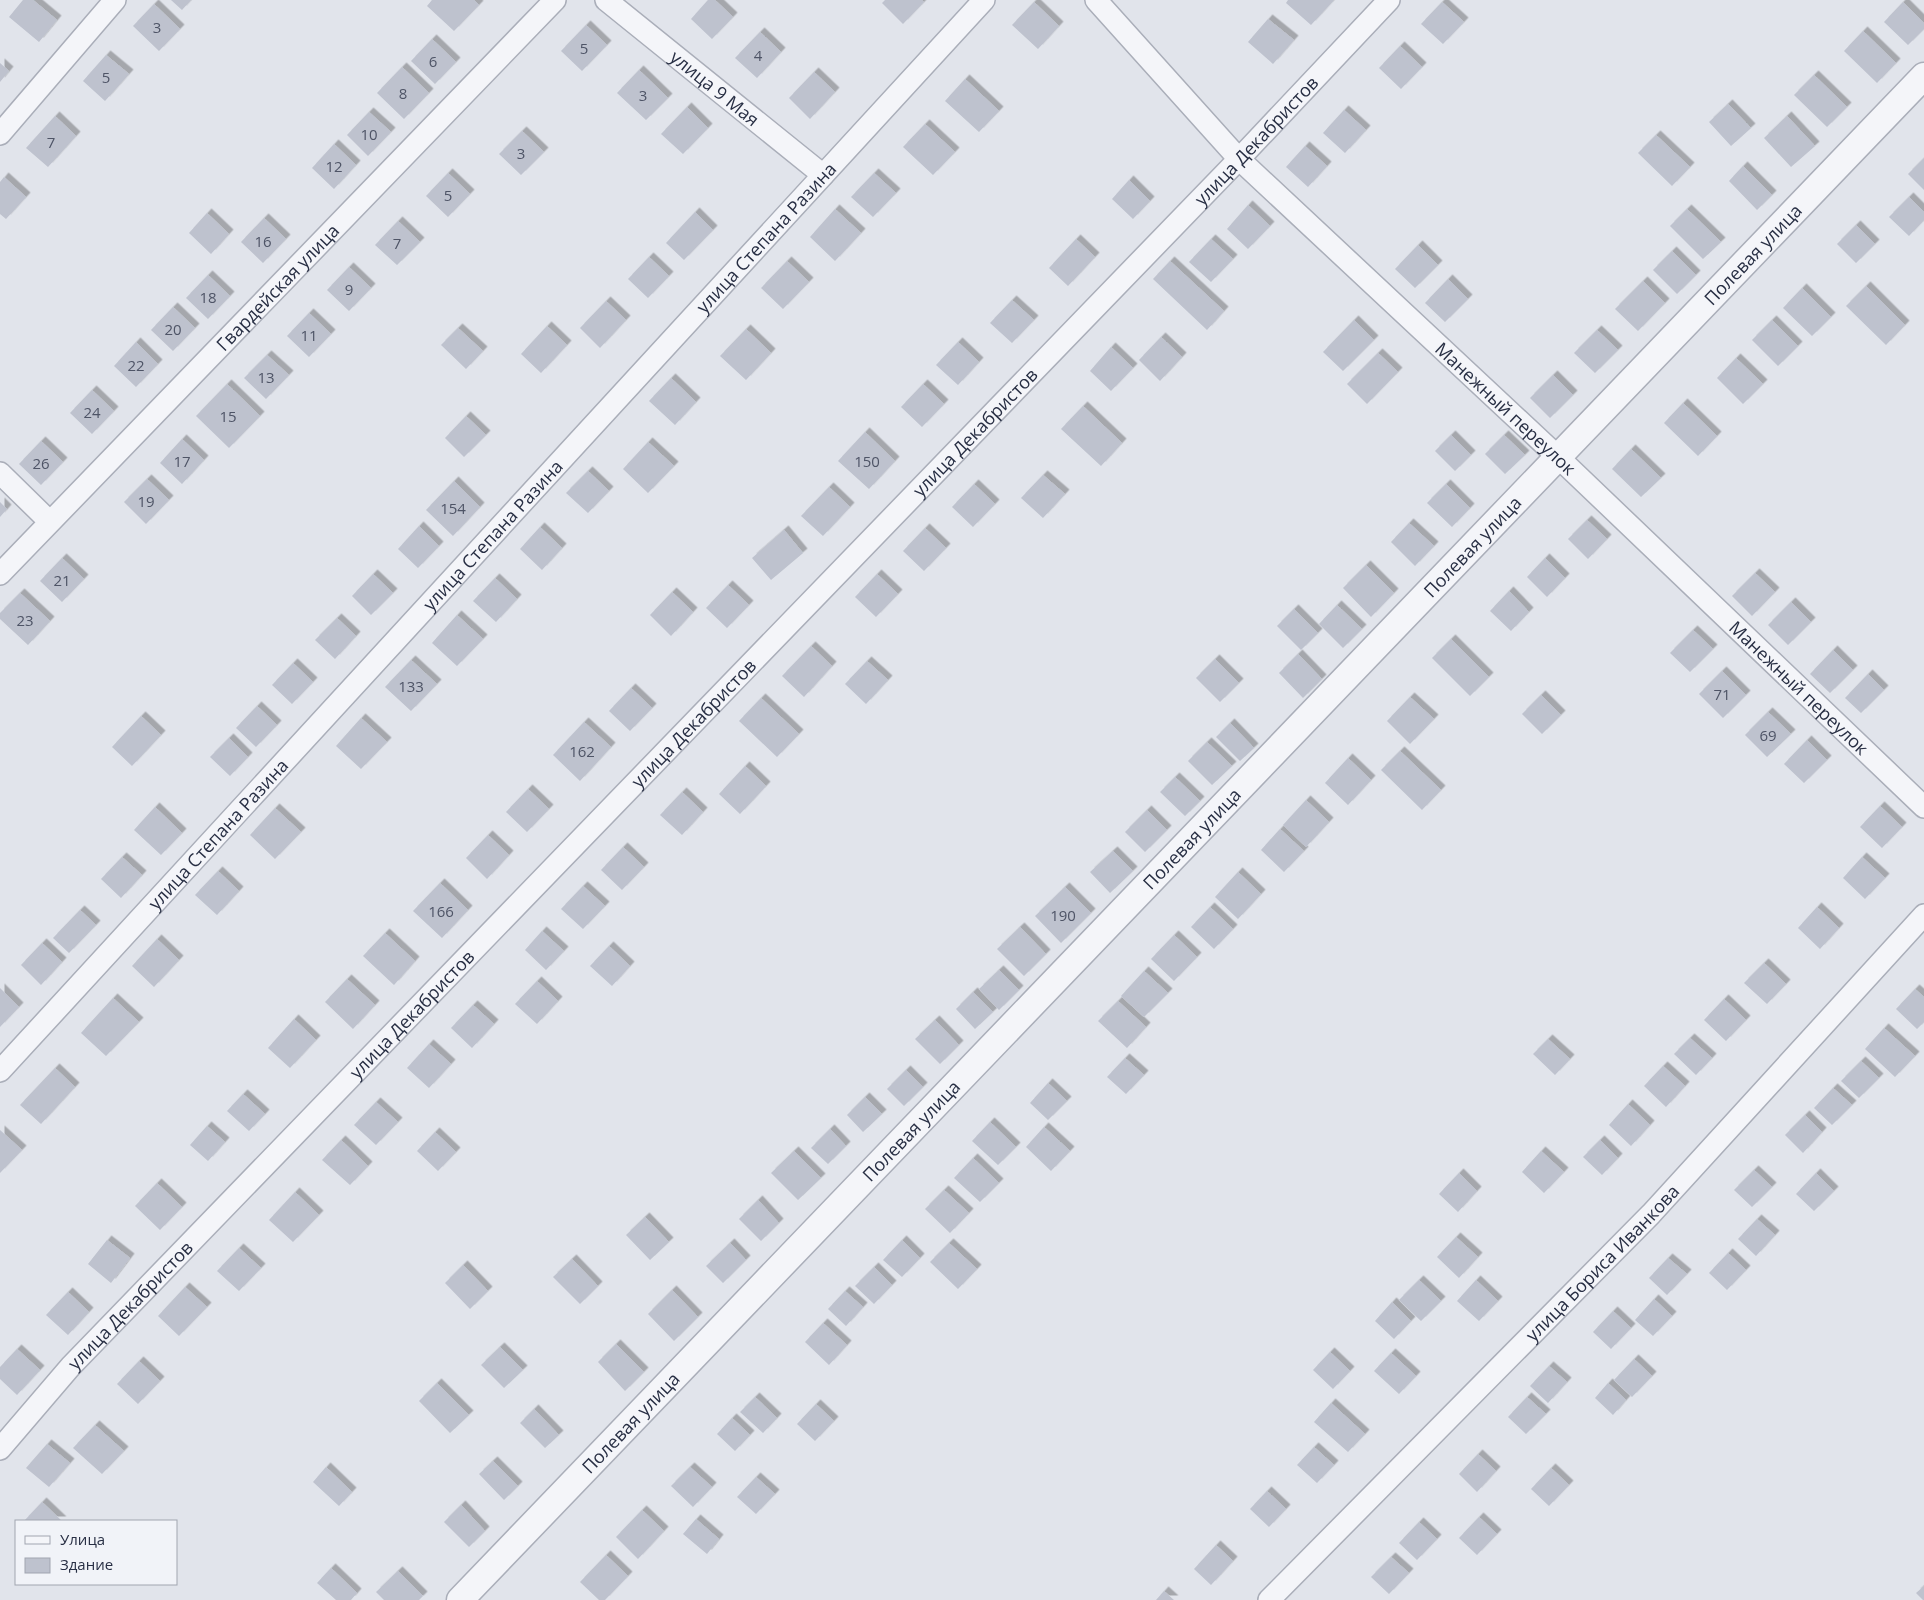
<svg xmlns="http://www.w3.org/2000/svg" width="1924" height="1600" font-family="'Open Sans',sans-serif">
<defs>
<filter id="shadow"><feDropShadow dx="4.5" dy="-4.5" stdDeviation="0" flood-color="#0004"/></filter>
</defs>
<rect width="100%" height="100%" fill="#e1e4eb"/>
<path fill="#bec2ce" filter="url(#shadow)" d="M23,0H33L57,20L39,42L9,17Z
M171,0H191L182,10Z
M432,0H474L479,5L454,31L427,6Z
M708,0H715L733,17L712,39L691,19Z
M885,0H922L924,2L903,24L882,3Z
M1288,0H1334L1311,25L1286,3Z
M1034,2L1059,26L1038,49L1012,25Z
M1442,2L1464,22L1443,44L1421,24Z
M1903,2L1924,23V29L1908,45L1884,22Z
M154,4L180,29L159,51L133,26Z
M1268,19L1294,40L1273,64L1248,42Z
M586,25L607,45L582,71L561,51Z
M1863,31L1896,63L1877,83L1844,51Z
M760,32L781,52L757,78L735,58Z
M432,39L456,62L435,84L411,61Z
M1400,46L1422,67L1401,89L1379,68Z
M106,55L129,74L105,101L83,81Z
M0,63L9,71L0,82Z
M402,67L429,93L404,119L377,93Z
M639,70L668,98L646,120L617,93Z
M814,72L835,92L810,119L789,98Z
M1814,75L1847,107L1827,127L1794,95Z
M965,79L999,111L979,132L945,101Z
M1728,104L1751,128L1731,146L1709,122Z
M687,107L708,128L683,154L661,134Z
M1344,110L1366,130L1345,153L1323,133Z
M369,112L391,132L368,156L347,135Z
M55,116L76,136L48,167L26,148Z
M1787,116L1815,146L1791,167L1764,138Z
M925,124L955,152L933,175L903,147Z
M522,131L544,152L521,175L499,154Z
M1656,135L1690,167L1672,186L1638,153Z
M334,144L356,165L334,189L312,168Z
M1305,146L1327,166L1308,187L1286,167Z
M1924,158V190L1908,174Z
M1743,166L1772,195L1757,210L1729,181Z
M448,173L470,194L448,217L426,196Z
M874,173L896,193L873,217L851,197Z
M4,177L26,197L6,219L0,214V182Z
M1129,180L1150,201L1133,219L1112,199Z
M1909,197L1924,212V220L1909,236L1889,217Z
M1248,205L1270,226L1248,249L1227,229Z
M835,209L861,233L835,261L810,237Z
M1687,209L1721,242L1703,259L1670,226Z
M695,212L713,230L684,260L666,243Z
M207,213L229,234L211,254L189,233Z
M264,218L286,239L263,263L241,242Z
M398,221L420,242L397,265L375,245Z
M1856,225L1875,244L1856,263L1837,244Z
M1076,239L1095,257L1068,286L1049,268Z
M1211,239L1233,259L1211,282L1189,262Z
M1418,245L1438,265L1415,288L1395,269Z
M1672,251L1696,275L1677,294L1653,270Z
M649,257L669,276L648,298L628,279Z
M787,261L809,282L783,309L761,288Z
M1170,261L1224,311L1207,330L1153,279Z
M349,267L371,288L349,311L327,290Z
M208,275L230,296L208,319L186,298Z
M1448,279L1468,299L1445,322L1425,303Z
M1643,281L1665,303L1638,331L1615,309Z
M1866,286L1905,325L1886,345L1846,306Z
M1802,288L1831,317L1812,336L1783,308Z
M1012,300L1034,320L1012,343L990,323Z
M606,301L626,320L600,348L580,328Z
M173,307L195,328L173,351L151,330Z
M309,313L331,334L309,357L287,336Z
M1354,320L1374,340L1343,371L1323,352Z
M1772,320L1798,346L1778,366L1752,340Z
M547,326L567,345L541,373L521,354Z
M458,328L483,351L466,369L441,345Z
M746,329L771,353L746,380L720,356Z
M1597,330L1618,350L1595,373L1574,353Z
M1161,337L1182,357L1160,381L1139,360Z
M136,342L158,364L136,387L114,366Z
M958,342L979,362L958,385L936,365Z
M1111,347L1133,368L1111,391L1090,371Z
M1378,353L1398,372L1367,404L1347,384Z
M267,355L289,375L266,399L244,378Z
M1736,358L1763,384L1743,404L1717,378Z
M1553,375L1573,395L1550,418L1530,398Z
M671,378L696,402L675,425L649,401Z
M227,384L260,416L229,448L196,416Z
M923,384L944,404L922,427L901,407Z
M92,390L114,411L92,434L70,413Z
M1683,403L1717,436L1698,456L1664,423Z
M1083,406L1122,443L1101,466L1061,429Z
M466,416L486,435L464,457L445,438Z
M865,432L895,461L869,489L838,461Z
M1451,435L1471,455L1455,471L1435,451Z
M1504,435L1525,455L1505,474L1485,454Z
M182,439L204,460L182,484L160,463Z
M41,441L63,462L41,485L19,464Z
M648,442L674,466L648,493L623,469Z
M1631,449L1661,478L1641,497L1612,469Z
M588,471L609,491L588,513L566,493Z
M1043,475L1065,494L1043,518L1021,498Z
M147,479L169,500L146,524L124,502Z
M454,481L480,507L453,536L426,510Z
M974,484L995,504L973,527L952,507Z
M1446,484L1470,508L1452,527L1427,503Z
M829,487L850,507L823,536L801,516Z
M0,502L7,509L0,517Z
M1587,520L1607,539L1588,559L1568,539Z
M1409,523L1434,546L1415,566L1391,542Z
M419,526L439,546L418,568L398,549Z
M540,527L562,548L542,570L520,549Z
M925,528L946,548L924,571L903,551Z
M784,530L803,553L771,580L752,558Z
M62,558L84,579L62,602L40,581Z
M1545,558L1565,578L1547,597L1527,577Z
M1366,565L1394,593L1371,617L1343,588Z
M1755,573L1775,592L1752,616L1732,596Z
M373,574L393,593L371,615L352,596Z
M877,574L898,594L876,617L855,597Z
M495,578L517,599L496,622L473,601Z
M728,585L749,605L727,628L706,608Z
M1509,591L1529,612L1511,631L1490,611Z
M672,592L693,612L671,636L650,615Z
M20,593L50,621L28,645L0,619V613Z
M1791,602L1811,622L1788,645L1768,625Z
M1337,605L1362,629L1343,648L1319,624Z
M1294,609L1318,633L1301,650L1277,626Z
M457,615L483,639L457,666L432,643Z
M337,618L356,636L335,659L315,640Z
M1693,630L1713,649L1690,672L1670,653Z
M1451,639L1489,677L1470,696L1432,658Z
M811,646L832,666L804,697L782,676Z
M1833,650L1853,670L1830,693L1810,674Z
M1298,654L1322,679L1303,698L1279,673Z
M1215,659L1239,683L1220,702L1196,678Z
M411,660L437,684L411,711L385,687Z
M867,661L888,680L866,704L845,684Z
M293,663L313,682L292,704L272,685Z
M1722,671L1746,695L1723,718L1699,694Z
M1868,674L1884,690L1861,713L1845,698Z
M631,688L652,708L630,731L609,711Z
M1541,695L1561,715L1542,734L1522,714Z
M1410,697L1434,719L1410,744L1387,721Z
M761,698L799,734L777,757L739,721Z
M257,706L277,725L256,747L236,728Z
M1768,712L1791,734L1767,757L1745,735Z
M141,716L161,735L132,766L112,747Z
M361,718L387,742L361,769L336,746Z
M584,722L611,747L580,781L553,755Z
M1230,723L1254,748L1240,761L1216,737Z
M229,738L248,757L230,776L210,757Z
M1807,740L1827,760L1804,783L1784,764Z
M1207,742L1232,766L1212,785L1188,761Z
M1400,751L1441,790L1422,810L1381,770Z
M1348,758L1371,780L1348,805L1325,783Z
M745,766L766,786L740,814L719,794Z
M1175,777L1200,801L1185,816L1160,792Z
M528,789L549,809L527,832L506,812Z
M682,792L703,812L682,835L660,815Z
M1306,800L1329,822L1306,847L1283,825Z
M1880,806L1902,827L1882,848L1860,827Z
M155,807L182,833L161,855L134,830Z
M275,808L301,832L275,859L250,835Z
M1147,810L1167,830L1145,852L1125,832Z
M1280,829L1304,851L1284,872L1261,850Z
M488,835L509,855L487,879L466,858Z
M623,847L644,867L622,890L601,870Z
M1113,851L1133,871L1110,893L1090,872Z
M122,857L142,875L121,898L101,879Z
M1862,857L1885,878L1865,899L1843,878Z
M218,871L239,891L217,915L195,895Z
M1238,872L1261,894L1238,919L1215,897Z
M440,883L468,910L442,938L413,911Z
M583,886L605,906L583,929L561,909Z
M1065,887L1091,913L1061,943L1035,916Z
M1210,907L1233,929L1214,949L1191,927Z
M1817,907L1839,928L1820,949L1798,928Z
M80,910L96,925L69,953L53,938Z
M1020,927L1046,954L1024,976L997,949Z
M542,931L564,951L546,970L525,950Z
M385,933L415,961L394,985L363,956Z
M1174,935L1197,957L1174,981L1151,959Z
M157,939L179,960L154,987L132,966Z
M42,943L62,962L41,985L21,965Z
M609,946L630,966L612,986L590,966Z
M1764,963L1786,984L1767,1004L1744,983Z
M999,970L1019,990L999,1010L979,989Z
M1144,971L1168,993L1144,1017L1121,996Z
M347,979L375,1005L353,1029L325,1002Z
M537,981L558,1001L537,1024L515,1004Z
M0,988L19,1007L0,1027Z
M1915,989L1924,997V1022L1917,1029L1896,1009Z
M973,992L993,1012L975,1029L956,1009Z
M113,998L139,1022L106,1056L81,1033Z
M1724,999L1746,1020L1726,1041L1704,1020Z
M1118,1001L1146,1027L1127,1048L1098,1021Z
M473,1005L494,1024L472,1048L451,1028Z
M294,1019L316,1040L290,1068L268,1048Z
M935,1020L959,1045L940,1064L915,1039Z
M1884,1028L1915,1056L1895,1077L1865,1049Z
M1690,1038L1712,1058L1696,1075L1674,1054Z
M1548,1039L1570,1059L1555,1075L1533,1054Z
M429,1044L451,1064L429,1088L407,1068Z
M1125,1058L1144,1075L1126,1094L1107,1077Z
M1861,1061L1879,1078L1859,1098L1841,1081Z
M1663,1066L1685,1086L1666,1107L1644,1086Z
M55,1068L75,1087L41,1124L20,1105Z
M906,1070L923,1087L904,1106L887,1089Z
M1048,1083L1067,1101L1048,1120L1030,1103Z
M1833,1088L1852,1105L1832,1125L1814,1108Z
M243,1094L265,1114L249,1131L227,1111Z
M865,1097L882,1114L863,1132L847,1115Z
M376,1102L398,1122L376,1145L354,1125Z
M1628,1104L1650,1125L1631,1146L1609,1125Z
M1805,1115L1822,1132L1803,1153L1785,1135Z
M990,1122L1016,1147L998,1165L972,1141Z
M207,1126L225,1142L208,1161L190,1145Z
M1044,1127L1070,1151L1051,1171L1026,1147Z
M830,1129L846,1146L828,1164L811,1148Z
M0,1130L22,1150L0,1173Z
M435,1132L456,1152L438,1171L417,1151Z
M341,1140L368,1166L350,1185L322,1160Z
M1600,1140L1618,1158L1602,1175L1583,1157Z
M794,1151L821,1178L798,1200L771,1173Z
M1541,1151L1564,1172L1544,1193L1522,1172Z
M973,1158L999,1183L980,1202L954,1178Z
M1754,1170L1772,1187L1752,1207L1734,1190Z
M1459,1173L1477,1191L1458,1212L1439,1194Z
M1816,1173L1834,1191L1814,1211L1796,1194Z
M157,1183L182,1207L160,1230L135,1206Z
M944,1190L969,1213L950,1233L925,1209Z
M295,1192L319,1215L293,1242L269,1220Z
M758,1200L779,1223L761,1241L739,1219Z
M645,1217L669,1242L650,1260L626,1235Z
M1757,1219L1775,1235L1756,1256L1738,1239Z
M1456,1237L1478,1257L1459,1278L1437,1257Z
M107,1240L130,1258L111,1283L88,1264Z
M902,1240L920,1258L902,1277L883,1260Z
M730,1243L746,1260L723,1283L706,1266Z
M949,1243L977,1269L958,1289L930,1262Z
M239,1248L261,1268L239,1291L217,1271Z
M1728,1253L1746,1270L1727,1290L1709,1273Z
M1668,1258L1687,1274L1667,1295L1649,1278Z
M572,1259L598,1286L580,1304L553,1277Z
M463,1265L488,1291L470,1309L445,1283Z
M874,1267L892,1285L874,1304L855,1286Z
M1419,1280L1441,1301L1421,1321L1399,1300Z
M1476,1280L1498,1301L1479,1321L1457,1301Z
M185,1287L207,1307L179,1336L158,1316Z
M672,1290L698,1317L674,1341L648,1314Z
M845,1291L863,1307L846,1326L828,1309Z
M68,1292L89,1312L68,1335L46,1315Z
M1654,1299L1672,1316L1653,1336L1635,1320Z
M1392,1302L1411,1321L1394,1339L1375,1321Z
M1613,1311L1631,1328L1611,1349L1593,1332Z
M823,1323L847,1345L829,1365L805,1342Z
M616,1344L644,1372L625,1391L598,1362Z
M500,1347L523,1370L504,1388L481,1365Z
M17,1349L40,1370L17,1395L0,1379V1367Z
M1330,1352L1350,1371L1333,1389L1313,1370Z
M1391,1353L1416,1376L1399,1394L1374,1371Z
M1634,1359L1652,1376L1632,1397L1614,1380Z
M139,1361L160,1381L138,1404L117,1384Z
M1549,1366L1567,1382L1548,1403L1530,1386Z
M437,1383L469,1415L450,1433L419,1401Z
M1608,1383L1626,1400L1613,1415L1595,1398Z
M755,1397L777,1418L763,1433L740,1412Z
M1527,1397L1546,1414L1526,1434L1508,1417Z
M1331,1403L1365,1434L1348,1452L1314,1422Z
M816,1404L834,1421L815,1441L797,1424Z
M534,1409L559,1435L545,1448L520,1423Z
M732,1418L750,1435L735,1451L717,1434Z
M95,1425L124,1451L102,1474L73,1448Z
M47,1444L70,1463L49,1487L26,1468Z
M1314,1447L1334,1465L1317,1483L1297,1465Z
M1478,1454L1496,1471L1477,1492L1459,1474Z
M493,1461L518,1486L504,1500L479,1474Z
M326,1467L352,1492L339,1506L313,1482Z
M690,1467L712,1487L693,1507L671,1486Z
M1551,1468L1569,1485L1549,1506L1531,1489Z
M756,1477L775,1494L756,1514L737,1497Z
M1267,1491L1286,1509L1269,1527L1250,1509Z
M42,1502L62,1521H24Z
M461,1505L485,1531L469,1547L444,1522Z
M642,1510L664,1531L638,1559L616,1537Z
M1479,1517L1497,1534L1477,1555L1459,1538Z
M696,1519L719,1539L707,1554L683,1534Z
M1419,1522L1437,1539L1417,1560L1399,1543Z
M1216,1545L1233,1561L1211,1585L1194,1569Z
M606,1555L628,1576L605,1600H599L580,1582Z
M1391,1557L1409,1573L1389,1594L1371,1577Z
M331,1568L357,1593L351,1600H336L317,1583Z
M398,1571L423,1596L419,1600H384L376,1592Z
M1924,1586V1600H1923L1916,1593Z
M1164,1591L1174,1600H1156Z"/>
<g fill="none" stroke-linecap="round" stroke-linejoin="round">
<defs>
<g id="minor">
<path id="s1" d="M606,0L823,175"/>
<path id="s2" d="M1096,0L1239,159L1558,457L1924,807"/>
<path d="M0,134L115,0"/>
<path d="M0,473L49,521"/>
<path id="s3" d="M0,574L555,0"/>
<path id="s4" d="M0,1071L984,0"/>
<path id="s5" d="M0,1449L71,1366L1239,159L1389,0"/>
<path id="s6" d="M1269,1600L1651,1214L1924,915"/>
</g>
<g id="tertiary">
<path id="s7" d="M460,1600L1924,76"/>
</g>
</defs>
<use href="#minor" stroke="#aaaeb9" stroke-width="24"/>
<use href="#tertiary" stroke="#aaaeb9" stroke-width="29"/>
<use href="#minor" stroke="#f4f5f9" stroke-width="21"/>
<use href="#tertiary" stroke="#f4f5f9" stroke-width="26"/>
</g>
<g text-anchor="middle" dominant-baseline="central" stroke-width="4.5" stroke-linejoin="round" paint-order="stroke">
<g font-size="15" fill="#4e5466">
<text x="157" y="27">3</text>
<text x="584" y="48">5</text>
<text x="758" y="55">4</text>
<text x="433" y="61">6</text>
<text x="106" y="77">5</text>
<text x="403" y="93">8</text>
<text x="643" y="95">3</text>
<text x="369" y="134">10</text>
<text x="51" y="142">7</text>
<text x="521" y="153">3</text>
<text x="334" y="166">12</text>
<text x="448" y="195">5</text>
<text x="263" y="241">16</text>
<text x="397" y="243">7</text>
<text x="349" y="289">9</text>
<text x="208" y="297">18</text>
<text x="173" y="329">20</text>
<text x="309" y="335">11</text>
<text x="136" y="365">22</text>
<text x="266" y="377">13</text>
<text x="92" y="412">24</text>
<text x="228" y="416">15</text>
<text x="182" y="461">17</text>
<text x="867" y="461">150</text>
<text x="41" y="463">26</text>
<text x="146" y="501">19</text>
<text x="453" y="508">154</text>
<text x="62" y="580">21</text>
<text x="25" y="620">23</text>
<text x="411" y="686">133</text>
<text x="1722" y="694">71</text>
<text x="1768" y="735">69</text>
<text x="582" y="751">162</text>
<text x="441" y="911">166</text>
<text x="1063" y="915">190</text>
</g>
<g font-size="18" fill="#282f44" stroke="#f1f3f8">
<text stroke="none"><textPath href="#s1" startOffset="140">улица 9 Мая</textPath></text>
<text stroke="none"><textPath href="#s5" startOffset="1814">улица Декабристов</textPath></text>
<text stroke="none"><textPath href="#s4" startOffset="1132">улица Степана Разина</textPath></text>
<text stroke="none"><textPath href="#s7" startOffset="1866">Полевая улица</textPath></text>
<text stroke="none"><textPath href="#s3" startOffset="399">Гвардейская улица</textPath></text>
<text stroke="none"><textPath href="#s2" startOffset="579">Манежный переулок</textPath></text>
<text stroke="none"><textPath href="#s5" startOffset="1409">улица Декабристов</textPath></text>
<text stroke="none"><textPath href="#s4" startOffset="728">улица Степана Разина</textPath></text>
<text stroke="none"><textPath href="#s7" startOffset="1461">Полевая улица</textPath></text>
<text stroke="none"><textPath href="#s2" startOffset="984">Манежный переулок</textPath></text>
<text stroke="none"><textPath href="#s5" startOffset="1004">улица Декабристов</textPath></text>
<text stroke="none"><textPath href="#s4" startOffset="322">улица Степана Разина</textPath></text>
<text stroke="none"><textPath href="#s7" startOffset="1056">Полевая улица</textPath></text>
<text stroke="none"><textPath href="#s5" startOffset="599">улица Декабристов</textPath></text>
<text stroke="none"><textPath href="#s7" startOffset="651">Полевая улица</textPath></text>
<text stroke="none"><textPath href="#s6" startOffset="474">улица Бориса Иванкова</textPath></text>
<text stroke="none"><textPath href="#s5" startOffset="194">улица Декабристов</textPath></text>
<text stroke="none"><textPath href="#s7" startOffset="246">Полевая улица</textPath></text>
</g>
</g>
<rect x="15" y="1520" width="162" height="65" fill="#f1f3f8" stroke="#a1a5b0"/>
<rect x="25" y="1536" width="25" height="8" fill="#f4f5f9" stroke="#a1a5b0"/>
<text x="60" y="1545" font-size="15" fill="#282f44">Улица</text>
<rect x="25" y="1558" width="25" height="15" fill="#bec2ce" stroke="#a1a5b0"/>
<text x="60" y="1570" font-size="15" fill="#282f44">Здание</text>
</svg>
